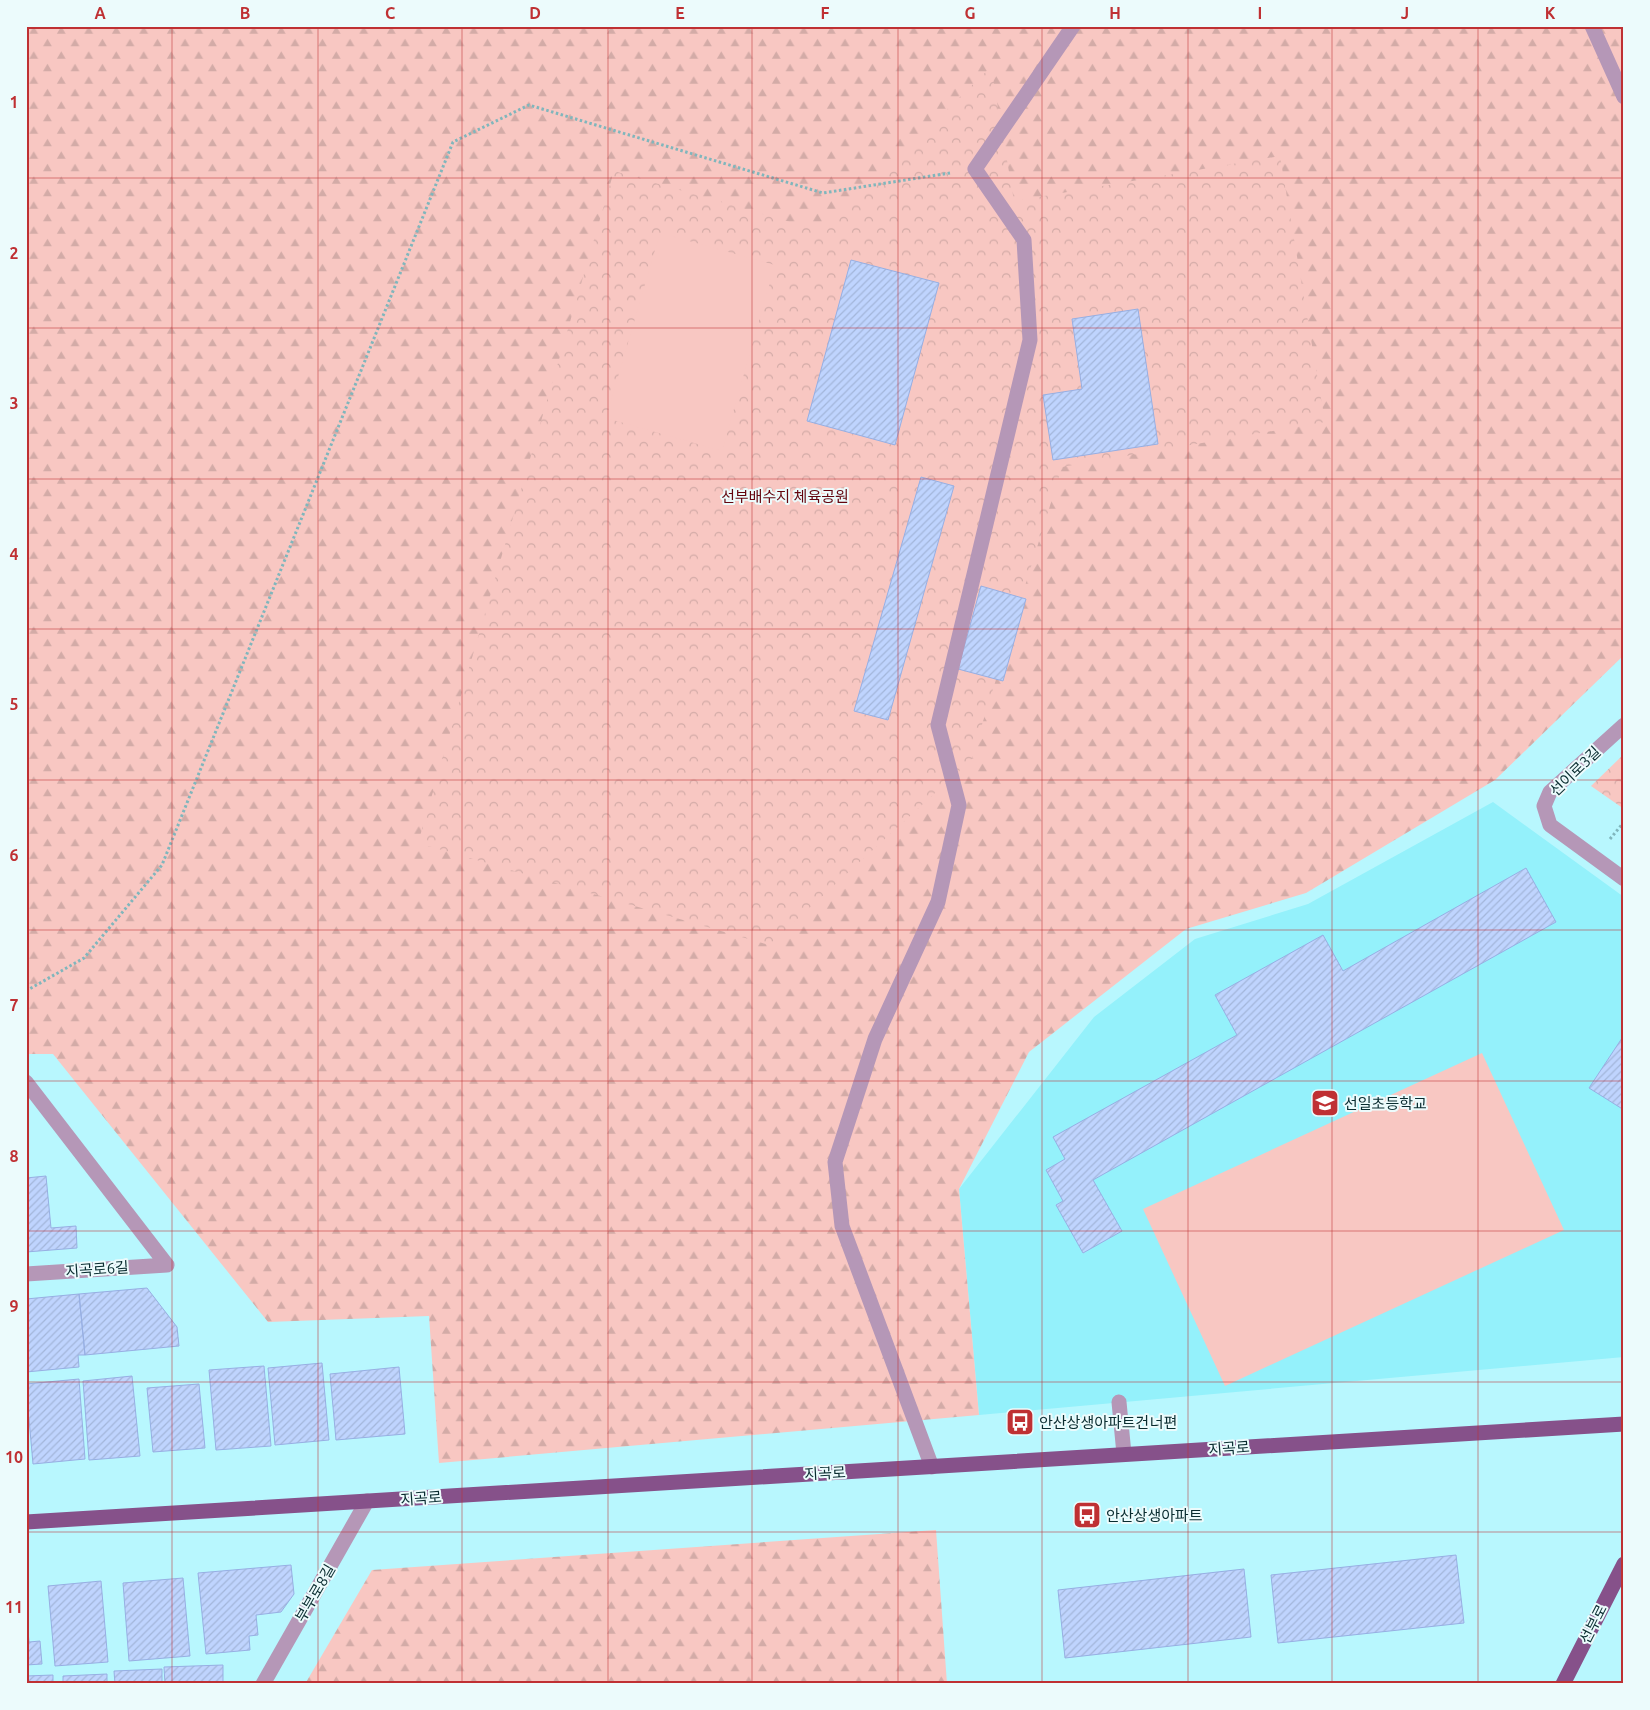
<svg xmlns="http://www.w3.org/2000/svg" width="1650" height="1710" font-family="Ubuntu,'Noto Sans KR',sans-serif">
<defs>
<pattern id="forest-firs" width="22" height="20" patternUnits="userSpaceOnUse" patternTransform="scale(1.25)"><rect width="22" height="20" fill="#f8c7c2"/><path d="M5 1l3.5 6h-7zM16 11l3.5 6h-7z" fill="#d3aba7"/></pattern>
<pattern id="park-crowns" width="20" height="18" patternUnits="userSpaceOnUse" patternTransform="scale(1.25)"><rect width="20" height="18" fill="#f8c7c2"/><path d="M2 6a3 3 0 1 1 6 0M12 15a3 3 0 1 1 6 0" fill="none" stroke="#d3aba7"/></pattern>
<pattern id="building-hatch" width="6" height="6" patternUnits="userSpaceOnUse" patternTransform="scale(1.25)"><rect width="6" height="6" fill="#bfd4fe"/><path d="M-1 1l2-2M0 6l6-6M5 7l2-2" fill="none" stroke="#a3b6da"/></pattern>
</defs>
<rect width="100%" height="100%" fill="#b8f7fe"/>
<path fill="#94f1fb" d="M1493,802L1624,897V1357L979,1415L959,1189L1094,1017L1195,939L1308,904Z"/>
<path fill="url(#forest-firs)" d="M26,26H1624V655L1495,780L1306,893L1186,929L1029,1052L959,1189L979,1415L439,1463L429,1316L268,1322L53,1054H26Z
M936,1530L947,1684H305L372,1570Z"/>
<path fill="url(#park-crowns)" d="M991,67L1014,201L1280,156L1325,422L1062,467L971,760L769,945L418,843L614,171L821,231Z
M1624,754V809L1591,786Z"/>
<path fill="#f8c7c2" d="M660,233L775,265L722,451L606,418Z
M1482,1053L1564,1230L1225,1386L1143,1209Z"/>
<path fill="url(#building-hatch)" stroke="#97afe3" d="M851,260L939,283L895,445L807,421Z
M1138,309L1158,444L1053,460L1043,395L1082,389L1072,319Z
M921,477L954,486L888,720L854,711Z
M981,586L1026,599L1003,681L958,669Z
M1526,868L1556,922L1093,1180L1122,1231L1083,1253L1056,1205L1063,1201L1046,1170L1065,1159L1053,1137L1237,1035L1215,995L1323,935L1343,971Z
M1624,1035V1110L1589,1088Z
M46,1176L51,1228L76,1226L77,1248L26,1252V1178Z
M147,1288L177,1327L179,1346L85,1355L79,1294Z
M79,1294L85,1355H78L79,1367L26,1372V1299Z
M322,1363L329,1440L275,1445L268,1368Z
M264,1366L271,1446L216,1450L209,1370Z
M399,1367L405,1434L336,1440L330,1374Z
M132,1376L140,1456L89,1460L83,1381Z
M79,1379L85,1459L33,1464L29,1419H26V1384Z
M199,1384L205,1448L153,1452L147,1388Z
M1456,1555L1464,1623L1278,1643L1271,1575Z
M291,1565L294,1594L281,1612L256,1615L258,1635L249,1636L250,1650L206,1654L198,1573Z
M1244,1569L1251,1637L1065,1658L1058,1590Z
M183,1578L190,1656L129,1661L123,1583Z
M101,1581L108,1662L55,1666L48,1586Z
M26,1610L29,1642L40,1641L42,1664L26,1665Z
M223,1665V1684H165L164,1667Z
M162,1669V1684H115L114,1671Z
M107,1674V1684H63V1676Z
M53,1675V1684H26V1676Z"/>
<g fill="none" stroke-linecap="round" stroke-linejoin="round">
<path stroke="#80b6bc" stroke-width="3" stroke-dasharray="2.5 2.5" stroke-linecap="butt" d="M1610,839L1624,822
M26,991L84,958L162,865L453,142L529,105L823,193L950,173"/>
<path stroke="#b597b7" stroke-width="15" d="M1592,26L1624,97
M1624,725L1550,792L1544,806L1550,825L1624,879
M26,1082L167,1265
M26,1274L167,1265
M1119,1402L1124,1454
M932,1467L842,1226L835,1162L875,1039L938,902L959,805L938,725L1030,340L1024,240L975,169L1073,26
M263,1684L367,1501"/>
<path stroke="#86518a" stroke-width="15" d="M26,1522L1624,1424
M1563,1684L1624,1564"/>
</g>
<path fill="none" stroke="#bf3033" stroke-width="1" stroke-opacity="0.55" d="M172,26V1684M318,26V1684M462,26V1684M608,26V1684M752,26V1684M898,26V1684M1042,26V1684M1188,26V1684M1332,26V1684M1478,26V1684M26,178H1624M26,328H1624M26,479H1624M26,629H1624M26,780H1624M26,930H1624M26,1081H1624M26,1231H1624M26,1382H1624M26,1532H1624"/>
<defs>
<symbol id="school-square" viewBox="-11 -11 22 22"><rect x="-9" y="-9" width="18" height="18" rx="4" fill="#bf3033" stroke="#ecfbfc"/><path d="M0-5L7-2L0 1L-7-2ZM-4 1L0 2.5L4 1V4Q0 6-4 4Z" fill="#fff"/></symbol>
<symbol id="bus-square" viewBox="-11 -11 22 22"><rect x="-9" y="-9" width="18" height="18" rx="4" fill="#bf3033" stroke="#ecfbfc"/><path d="M-5-6H5V4H4V6H2V4H-2V6H-4V4H-5ZM-3.5-4V0h7V-4ZM-3.5 1.2v1.5H-2V1.2ZM2 1.2v1.5H3.5V1.2Z" fill="#fff"/></symbol>
</defs>
<g fill-rule="evenodd">
<use href="#school-square" x="1309" y="1087" width="32" height="32"/>
<use href="#bus-square" x="1004" y="1406" width="32" height="32"/>
<use href="#bus-square" x="1071" y="1499" width="32" height="32"/>
</g>
<g text-anchor="middle" dominant-baseline="central" stroke-width="4" stroke-linejoin="round" paint-order="stroke">
<g font-size="15" fill="#64050e" stroke="#ecfbfc">
<text x="785" y="496">선부배수지 체육공원</text>
</g>
<g font-size="15" fill="#092c30" stroke="#ecfbfc">
<text transform="translate(1575 771) rotate(-44)">선이로3길</text>
<text transform="translate(97 1269) rotate(-4)">지곡로6길</text>
<text transform="translate(1229 1448) rotate(-4)">지곡로</text>
<text transform="translate(825 1473) rotate(-3)">지곡로</text>
<text transform="translate(421 1498) rotate(-4)">지곡로</text>
<text transform="translate(315 1593) rotate(-60)">부부로8길</text>
<text transform="translate(1593 1624) rotate(-63)">선부로</text>
</g>
<g font-size="15" fill="#092c30" stroke="#ecfbfc" text-anchor="start">
<text x="1344" y="1103">선일초등학교</text>
<text x="1039" y="1422">안산상생아파트건너편</text>
<text x="1106" y="1515">안산상생아파트</text>
</g>
</g>
<rect width="1650" height="1710" fill="none" stroke="#ecfbfc" stroke-width="55"/>
<rect x="28" y="28" width="1594" height="1654" fill="none" stroke="#bf3033" stroke-width="2"/>
<g font-size="16" text-anchor="middle" font-weight="bold" fill="#bf3033">
<text x="100" y="19">A</text>
<text x="245" y="19">B</text>
<text x="390" y="19">C</text>
<text x="535" y="19">D</text>
<text x="680" y="19">E</text>
<text x="825" y="19">F</text>
<text x="970" y="19">G</text>
<text x="1115" y="19">H</text>
<text x="1260" y="19">I</text>
<text x="1405" y="19">J</text>
<text x="1550" y="19">K</text>
<text x="14" y="108">1</text>
<text x="14" y="259">2</text>
<text x="14" y="409">3</text>
<text x="14" y="560">4</text>
<text x="14" y="710">5</text>
<text x="14" y="861">6</text>
<text x="14" y="1011">7</text>
<text x="14" y="1162">8</text>
<text x="14" y="1312">9</text>
<text x="14" y="1463">10</text>
<text x="14" y="1613">11</text>
</g>
</svg>
